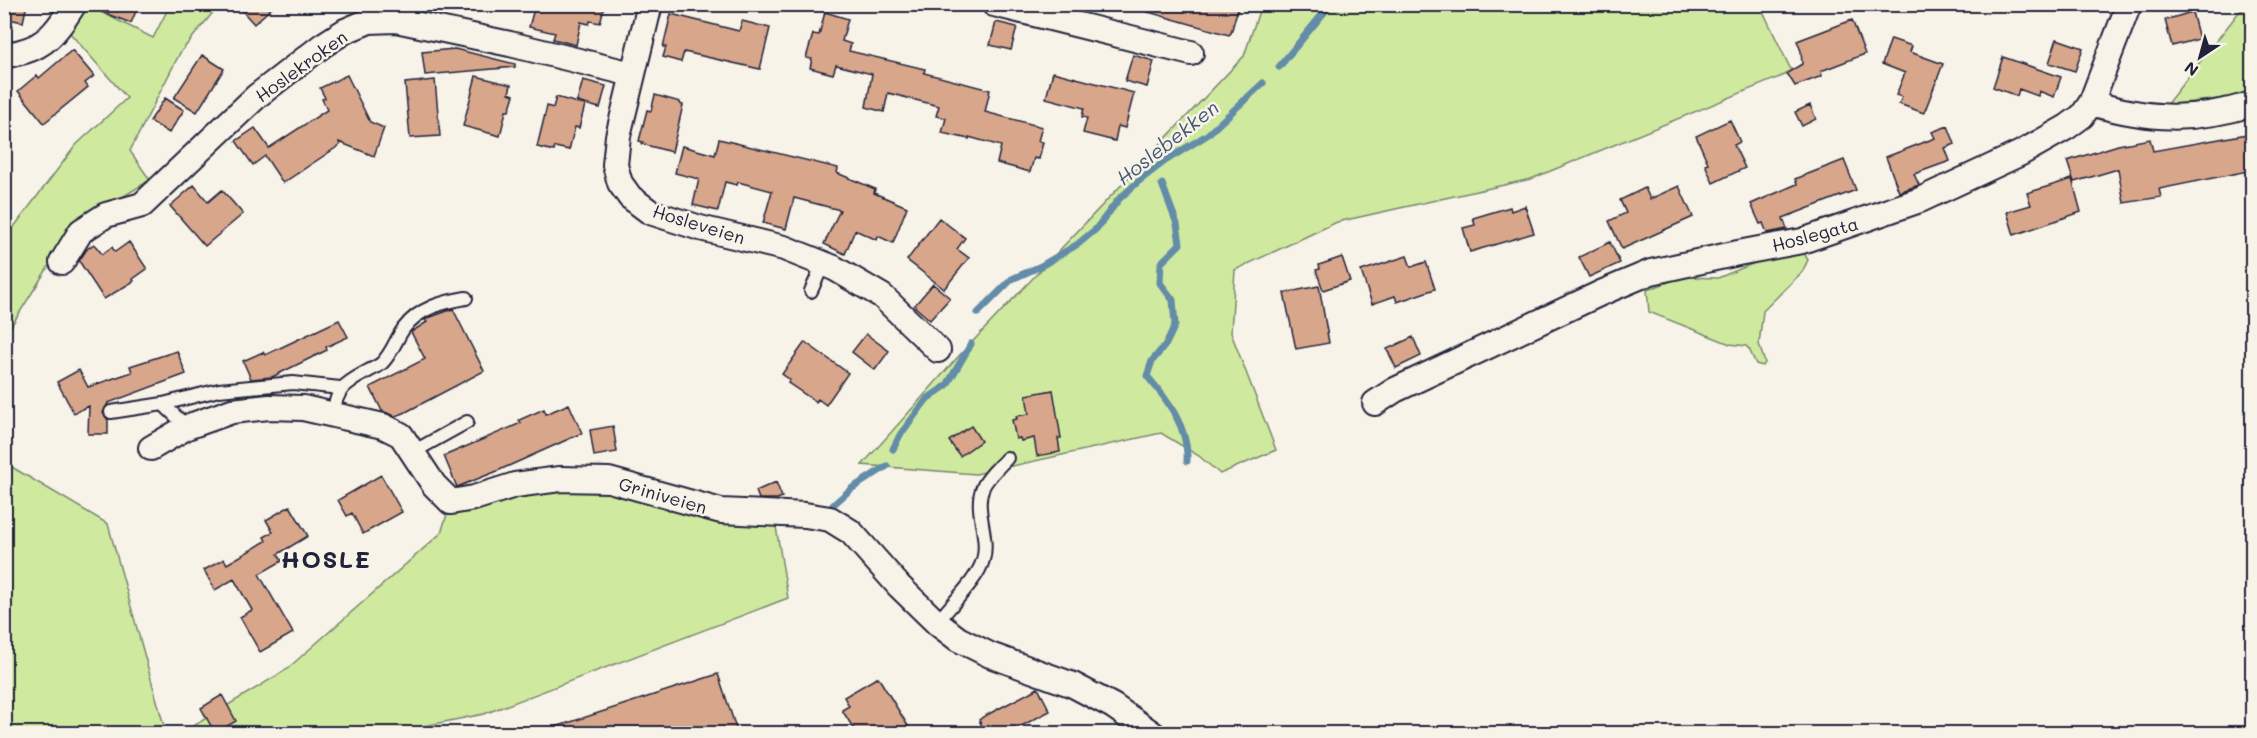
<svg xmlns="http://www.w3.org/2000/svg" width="2257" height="738" font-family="Mali,sans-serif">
<rect width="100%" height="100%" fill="#f7f3e8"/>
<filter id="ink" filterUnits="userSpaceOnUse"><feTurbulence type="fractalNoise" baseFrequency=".0167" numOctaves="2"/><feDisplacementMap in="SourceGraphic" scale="12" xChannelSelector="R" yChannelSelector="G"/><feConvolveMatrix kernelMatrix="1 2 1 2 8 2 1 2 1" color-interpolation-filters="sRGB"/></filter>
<g filter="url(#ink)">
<path fill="#cfe99f" stroke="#78866d" stroke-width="1.5" d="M87,5L153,38L170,5H219L180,53L130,151L150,180L88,218L57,253L5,336L4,240L76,145L127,98L69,32Z
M1261,5H1760L1792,72L1531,179L1337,222L1235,270L1231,333L1276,450L1220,474L1199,456L1161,433L976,474L862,465L957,358L1244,56Z
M2252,5V95L2166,105L2239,12Z
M1802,250L1808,260L1802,272L1763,311L1759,344L1765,363L1763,366L1756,364L1749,349L1746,346L1730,344L1649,312L1647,290L1682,277L1718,278L1779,253Z
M5,463L108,524L166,733H5Z
M560,479L774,515L788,598L484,714L389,733L180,734L286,670L441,533L451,502Z"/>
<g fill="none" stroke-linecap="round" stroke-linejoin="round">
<path stroke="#638ca8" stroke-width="7" d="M1279,67L1331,4
M1162,184L1177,224L1180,244L1161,263L1160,283L1173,300L1175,325L1166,344L1152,361L1147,376C1167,399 1189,428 1187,461
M978,313L1012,279L1041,266L1078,244L1096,229L1119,199L1139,181L1165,161L1207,135L1263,83
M893,449L900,435L927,399L947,385L971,344
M833,505L851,489L887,466"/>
</g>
<path fill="#d8a68b" stroke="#22223b" stroke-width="1.5" d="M4,4H27L23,22L4,18Z
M88,4H139L131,23L88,7Z
M236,4H276L254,24Z
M550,4H605L600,23L590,21L589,24L581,22L576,45L553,39L555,33L529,27L535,5L550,8Z
M1142,4H1239L1231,33L1229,35L1141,10Z
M825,12L848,19L842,41L851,44L849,51L925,69L924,73L990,90L985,112L1042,127L1038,141L1043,142L1039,159L1034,158L1030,172L997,163L1001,146L969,137V139L942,133L946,118L936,116L939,106L888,93L884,112L866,107L872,74L836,65L833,74L810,68L812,59L806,58L813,34L819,35Z
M2192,12L2199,39L2172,46L2165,20Z
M671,14L739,31L742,21L770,28L760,69L684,52L681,62L663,57L666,47H663Z
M1852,20L1865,54L1821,71L1822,76L1795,86L1787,73L1802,64L1801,51L1797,41Z
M996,22L1017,27L1011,50L990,45Z
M1891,39L1912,46L1910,52L1943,64L1924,113L1899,104L1902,97L1896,95L1905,73L1882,64Z
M2057,39L2083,48L2075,71L2049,63Z
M455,49L515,64V67L425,75L422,52Z
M72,50L94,76L85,83L88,87L44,123L18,91L37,75L39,78Z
M202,55L224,69L197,112L174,98Z
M1133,55L1154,61L1147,87L1125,81Z
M2003,57L2061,77L2054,97L2039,91L2038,96L2019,89L2017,96L1993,87Z
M1053,72L1134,93L1125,128L1118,126L1115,141L1083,133L1087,118L1082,117L1084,108L1046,98Z
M347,75L370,122L384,128L374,156L339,142L340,145L283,183L265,156L253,165L236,141L255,128L269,148L327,110L322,99L325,98L320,88Z
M476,76L511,85L509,93L514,95L509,111H506L500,136L463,126Z
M435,80L440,136L410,138L405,83Z
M583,80L606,86L600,108L577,102Z
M655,95L680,102V104L683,105L672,152L642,144L643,142L639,141L647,110L651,111Z
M556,97L585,105L579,128L575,127L569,150L555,147L554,151L537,147L547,106L553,108Z
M165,98L184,110L169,133L150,121Z
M1810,105L1816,119L1802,126L1795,112Z
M1730,120L1740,142L1734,145L1745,168L1713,183L1705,164L1708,163L1696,136Z
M1948,126L1955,144L1945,148L1950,161L1914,174L1919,185L1899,192L1886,157L1935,138L1932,132Z
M2253,133V170L2159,189L2161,197L2124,203L2118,169L2074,182L2067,161L2118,145L2150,139L2153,151Z
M719,139L838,168L837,173L875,189L874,193L907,207L893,243L878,236L877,240L855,230L845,254L824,244L840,210L794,198L786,229L763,223L772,191L738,182L737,185L725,182L718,211L693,205L699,179L675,173L682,146L715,155Z
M1844,160L1856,190L1783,218L1787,229L1767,233L1763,223L1760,224L1751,204L1797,184L1795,179Z
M2072,179L2081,212L2014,235L2007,212L2031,205L2027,193Z
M194,185L208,202L222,190L243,214L205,246L170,206Z
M1679,186L1693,217L1622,249L1609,221L1626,213L1620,200L1645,188L1650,199Z
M1525,206L1534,233L1470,252L1463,228L1475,225L1473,218L1510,207L1511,211Z
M939,218L965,238L957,249L969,258L944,289L907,260Z
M129,242L147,269L133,279L134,281L104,299L79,261L87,249L94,244L102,254L112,247L115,252Z
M1610,242L1620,263L1589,277L1579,257Z
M1407,256L1411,267L1426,262L1435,289L1397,302L1395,296L1372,304L1361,271Z
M1342,257L1350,281L1323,290L1316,270L1320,269L1319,265Z
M933,284L950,298L930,320L914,306Z
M1319,286L1329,343L1296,349L1284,293Z
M453,309L484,371L404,413L395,416L382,411L370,387L425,359L411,332L427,322L425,320L428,318Z
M339,320L348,337L326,347L327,350L272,377L251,379L243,361L263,352L265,355Z
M866,334L889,351L875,370L852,352Z
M1413,337L1421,356L1396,368L1387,349Z
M805,342L848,373L826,405L818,399L816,402L788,383L790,380L782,374Z
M177,351L186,374L108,403L103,413L108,420V434H88L89,406L74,413L57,382L79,370L88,387L132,372L130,366Z
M1053,390L1061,438H1058L1060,452L1037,456L1034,438L1021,441L1020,438L1016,439L1012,420L1017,419L1016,416L1029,414L1026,395Z
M569,404L582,433L495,472L457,487L444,456L521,423L519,420L544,409L546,414Z
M613,426L617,452L594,456L590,430Z
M971,426L981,441L960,456L949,441Z
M381,475L402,512L363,534L352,513L347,516L338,500Z
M776,482L782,497L777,499H759L756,491Z
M290,506L308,536L278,554L282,561L259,574L293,633L260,652L240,617L252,610L234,579L215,590L204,570L224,559L227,564L266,541L264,537L273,532L266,520Z
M718,674L738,734H546V730Z
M878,677L913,734H857L842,710L849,706L844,697Z
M1038,688L1050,711L1006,734H986L979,720L983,717Z
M222,695L236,721L215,733L201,708Z"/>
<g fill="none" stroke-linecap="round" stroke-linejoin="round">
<defs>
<path id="lane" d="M811,291L823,264
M163,404L187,427
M111,412L163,404L219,390L293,383L340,388
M333,414C337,386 347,383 370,370C374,368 379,366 382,363C392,353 396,339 404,328C419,308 443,302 466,298
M413,452L467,422
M937,623C950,605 977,581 983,560C990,536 973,509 983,487C988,476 999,467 1007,458"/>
<path id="street" d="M650,4L618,136L615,165L620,183L630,197L650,212L700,228L784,248L834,268L882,296L938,350
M994,4L1191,53
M4,56C16,53 30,51 40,44C54,36 65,18 74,4
M2091,103L2129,4
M62,262L81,231L106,215L142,205L257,96L323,45L345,31L369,21L396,20L510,44L632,74
M1375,403L1395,390L1601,293L1651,272L1738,253L1802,241L1920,200L2021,153L2067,127L2082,116L2091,103C2149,120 2194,122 2252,104
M151,448L187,427L232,411L269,407L303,408L383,426L401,435L434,485L451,502L474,498L515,485L560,479L609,480L721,511L805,515L830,519L851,532L899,586L937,623L958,639L990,655L1073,685L1113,706L1153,734"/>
</defs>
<use href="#lane" stroke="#22223b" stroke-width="16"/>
<use href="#street" stroke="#22223b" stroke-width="28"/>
<use href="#lane" stroke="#f7f3e8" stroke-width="12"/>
<use href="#street" stroke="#f7f3e8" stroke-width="24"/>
</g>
</g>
<g text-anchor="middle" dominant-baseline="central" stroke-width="5" stroke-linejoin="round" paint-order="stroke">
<g font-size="18" fill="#22223b" stroke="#f7f3e8">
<text transform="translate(301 66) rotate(-36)">Hoslekroken</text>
<text transform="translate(699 224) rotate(17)">Hosleveien</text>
<text transform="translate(1815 234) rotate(-15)">Hoslegata</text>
<text transform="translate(663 495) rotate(16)">Griniveien</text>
</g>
<g font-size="20" font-style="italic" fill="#435772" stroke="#f7f3e8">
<text transform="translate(1167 142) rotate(-38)">Hoslebekken</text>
</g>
<g font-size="24" font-weight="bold" letter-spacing="1.5" fill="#22223b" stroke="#f7f3e8">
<text x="326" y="558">HOSLE</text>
</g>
</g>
<rect width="2257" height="738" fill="none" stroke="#f7f3e8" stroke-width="24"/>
<rect x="12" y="12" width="2233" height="714" fill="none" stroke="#22223b" stroke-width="2" filter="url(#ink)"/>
<g transform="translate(2200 57) rotate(216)" stroke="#f7f3e8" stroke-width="4.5" paint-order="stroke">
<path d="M0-4.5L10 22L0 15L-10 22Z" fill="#22223b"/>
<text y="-9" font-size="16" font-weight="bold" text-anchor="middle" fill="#22223b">N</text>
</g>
</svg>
